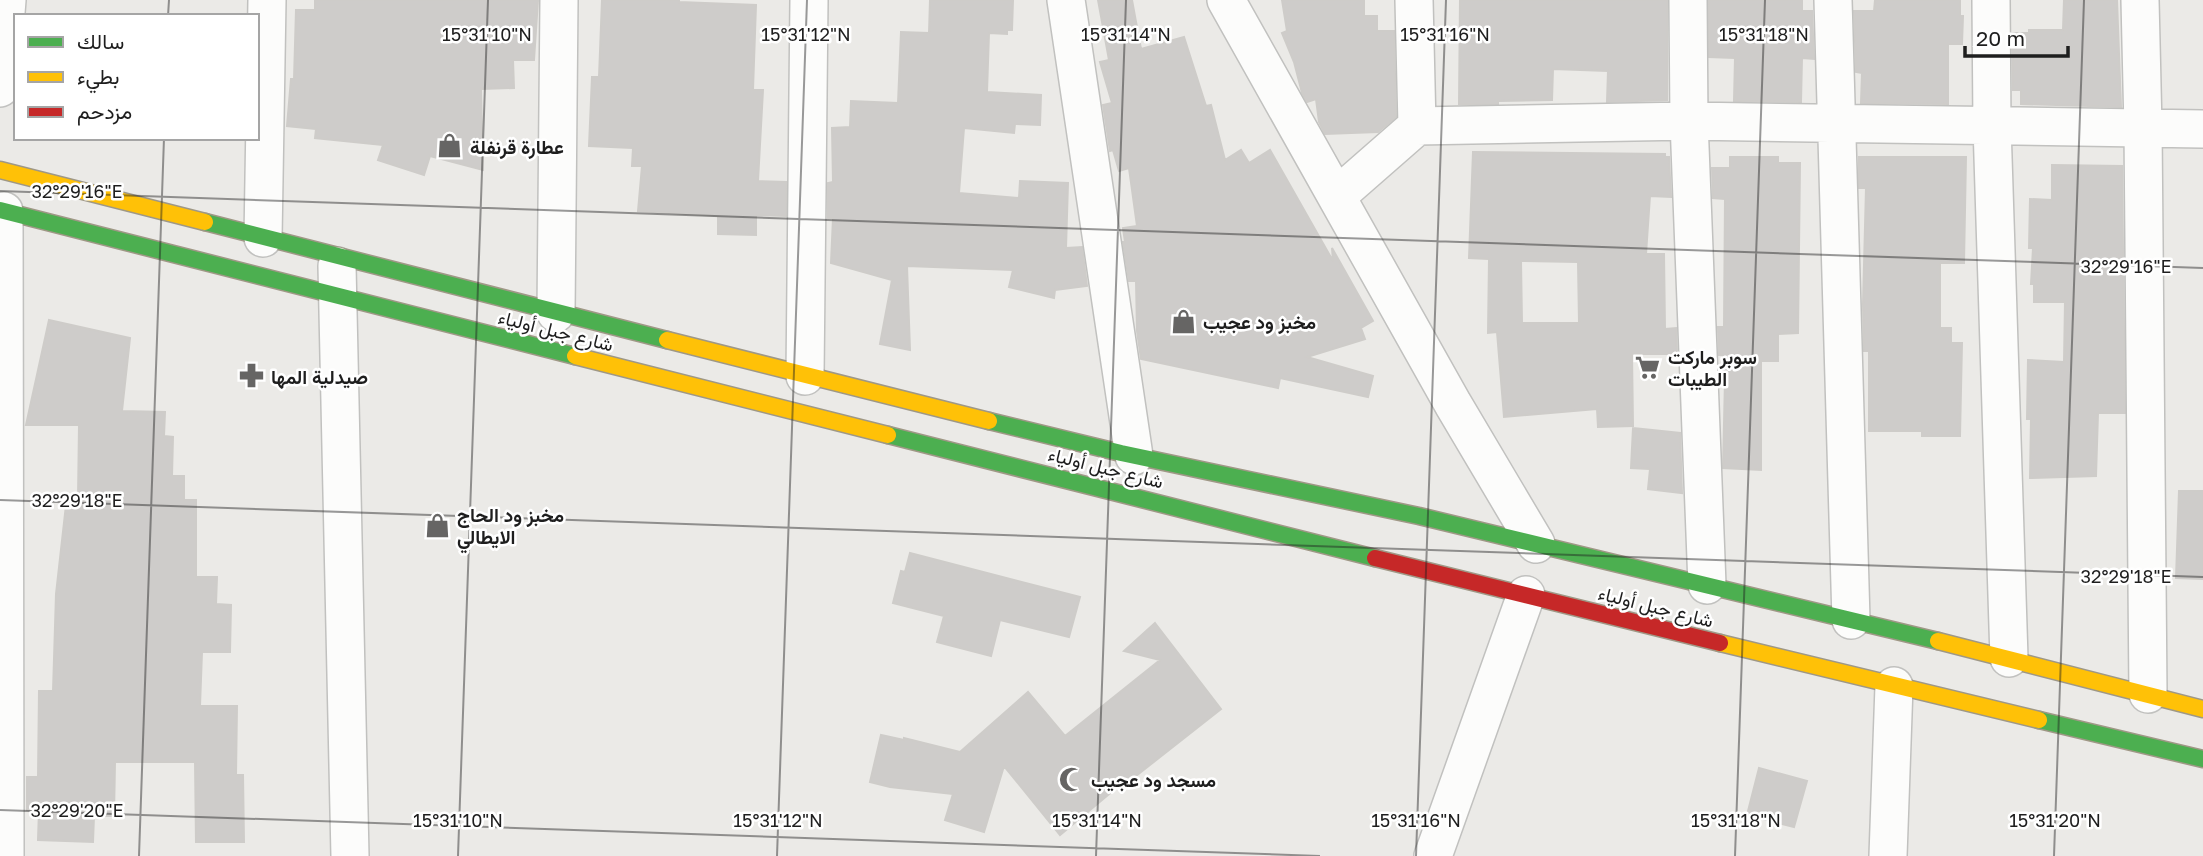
<svg xmlns="http://www.w3.org/2000/svg" width="2203" height="856" font-family="'Golos Text',Vazirmatn,sans-serif">
<rect width="100%" height="100%" fill="#ebeae7"/>
<path fill="#ceccca" stroke="#ceccc9" stroke-width="2" fill-rule="evenodd" d="M315,0H538L534,60H513L514,88L481,89L483,170L430,156L424,175L378,160L383,145L315,138L316,129L287,126L291,79H294L296,10H315Z
M602,0H679V2L756,5L753,90H763L758,181L786,182V216L756,215V235L718,234V216L638,211L642,166H632L633,148L589,146L592,77H599Z
M930,0H1013L1012,30H1007V34L989,33L987,92L1041,95L1040,125L1015,124L1014,133L964,128L959,193L1019,198L1020,181L1068,183L1066,248L1082,247L1087,286L1055,290L1054,298L1009,287L1013,270L907,266L910,350L880,344L892,280L831,263L833,218H828V183L833,182L832,128L850,127L851,101L898,103L901,32L929,33Z
M1098,0H1132L1141,49L1184,37L1206,106L1211,105L1225,160L1241,150L1249,163L1270,150L1333,261L1332,248L1373,321L1361,328L1365,339L1307,357L1373,376L1368,397L1280,378L1278,388L1141,359L1137,331L1136,281H1129L1123,242H1125L1123,228L1137,226L1129,168L1119,171L1113,150L1110,151L1103,105L1112,103L1100,62L1109,60Z
M1282,0H1364V16H1377V31H1394L1396,117L1378,132L1325,134L1319,122L1316,99L1307,102L1302,93L1294,62L1282,33L1287,31Z
M1460,0H1667V100L1607,102L1608,71L1553,69L1552,100L1498,101V104H1459Z
M1709,0H1802V11H1812L1814,59L1802,58L1801,102L1734,101L1735,58L1709,57Z
M1875,0H1960V16H1963L1962,44H1948V104L1861,103L1862,73L1856,72L1854,11H1874Z
M2064,0H2117L2121,107L2021,104V90H2013L2012,33H2029V30H2063Z
M1473,152L1665,154V157H1669L1671,197L1650,196L1646,254H1664L1665,329L1676,328L1677,354H1632L1633,426L1598,427L1597,409L1504,417L1497,332L1488,333L1489,259L1469,258ZM1521,261L1578,262L1579,323H1522Z
M1730,157H1778V163H1800L1798,333L1778,334V361H1761V470L1723,468L1725,379H1722L1723,355H1719L1718,327H1724L1725,199L1713,198L1712,168H1730Z
M1859,157H1966L1964,263H1940V328H1951V343H1962L1960,436H1922V431H1869V351H1864L1863,304L1866,188H1859Z
M2052,165L2122,166L2125,413H2098L2096,476L2030,478L2031,419H2027L2028,360L2064,362L2065,302H2034V284H2031L2033,248H2029L2030,199L2052,200Z
M49,320L130,338L122,411L165,412L164,436L173,437L172,476H184V500H196V577H217L216,604L231,605L230,652H202L200,706H237L236,775H243L244,842H196L195,762H115L114,816H94L93,842L38,840L39,810H27V777H38L39,691H53L56,594L67,496L78,498L79,425H26Z
M1633,428L1680,433L1682,493L1648,489L1650,469L1631,468Z
M2179,491H2203V579L2176,578Z
M910,553L1080,597L1069,637L1000,620L991,656L937,642L944,616L893,603L901,571L905,572Z
M1155,623L1221,709L1122,787L1120,785L1060,835L1004,766L984,832L945,820L953,794L890,787L870,782L881,735L904,740V738L960,752L1028,692L1065,736L1160,660L1124,651Z
M1759,768L1807,781L1794,827L1747,815Z"/>
<g fill="none" stroke-linecap="round" stroke-linejoin="round">
<defs>
<path id="street" d="M1066,0L1134,456
M1226,0L1453,404L1536,544
M1414,0L1417,126
M1688,0L1689,121L1707,585
M1833,0L1851,620
M1991,0L1992,126L2009,658
M2140,0L2143,128L2148,694
M0,88L7,0
M1337,196L1417,126L1689,121L2203,129
M4,211L5,856
M263,238L267,0
M337,266L350,856
M556,313L559,0
M805,376L809,0
M1433,856L1526,595
M1888,856L1894,686"/>
<path id="fast" d="M0,210L575,356
M205,222L667,340
M989,421L1121,453L1419,516L1938,641
M888,435L1375,558
M2039,720L2203,759"/>
<path id="slow" d="M0,170L205,222
M667,340L989,421
M575,356L888,435
M1938,641L2203,709
M1720,643L2039,720"/>
<path id="jam" d="M1375,558L1720,643"/>
</defs>
<use href="#street" stroke="#c1c1bf" stroke-width="40"/>
<use href="#fast" stroke="#9f9886" stroke-width="19"/>
<use href="#slow" stroke="#9f9886" stroke-width="19"/>
<use href="#jam" stroke="#9f9886" stroke-width="19"/>
<use href="#street" stroke="#fcfcfb" stroke-width="37"/>
<use href="#fast" stroke="#4caf50" stroke-width="16"/>
<use href="#slow" stroke="#ffc107" stroke-width="16"/>
<use href="#jam" stroke="#c62828" stroke-width="16"/>
</g>
<path fill="none" stroke="#1e1e1e" stroke-width="2" stroke-opacity="0.45" d="M168,16L169,0M0,191L2203,268M0,500L2203,577M0,810L1320,856M139,856L164,138M458,856L488,0M777,856L807,0M1096,856L1126,0M1416,856L1446,0M1735,856L1765,0M2054,856L2084,0"/>
<defs>
<symbol id="shop-bare" viewBox="-9 -9 18 18"><path d="M-5-2.5h2.3a2.7 3.5 0 0 1 5.4 0H5L5.5 6h-11ZM-1.5-2.5h3a1.5 2.3 0 0 0-3 0Z" fill="#666564" stroke="#fff" stroke-width="2.5" paint-order="stroke"/></symbol>
<symbol id="supermarket-bare" viewBox="-9 -9 18 18"><path d="M-6-5.5h2.5l.6 2H6L4.5 2H-2.5L-4.4-4H-6ZM-1.5 3.2a1.3 1.3 0 1 0 .1 0ZM3 3.2a1.3 1.3 0 1 0 .1 0Z" fill="#666564" stroke="#fff" stroke-width="2.5" paint-order="stroke"/></symbol>
<symbol id="pharmacy-bare" viewBox="-9 -9 18 18"><path d="M-2-6h4v4h4v4h-4v4h-4v-4h-4v-4h4Z" fill="#666564" stroke="#fff" stroke-width="2.5" paint-order="stroke"/></symbol>
<symbol id="mosque-bare" viewBox="-9 -9 18 18"><path d="M3.5-4.9A6 6 0 1 0 3.5 4.9A5 5 0 1 1 3.5-4.9Z" fill="#666564" stroke="#fff" stroke-width="2.5" paint-order="stroke"/></symbol>
</defs>
<g fill-rule="evenodd">
<use href="#shop-bare" x="432" y="128" width="35" height="35"/>
<use href="#shop-bare" x="1166" y="304" width="35" height="35"/>
<use href="#supermarket-bare" x="1630" y="350" width="35" height="35"/>
<use href="#pharmacy-bare" x="234" y="358" width="35" height="35"/>
<use href="#shop-bare" x="420" y="508" width="35" height="35"/>
<use href="#mosque-bare" x="1054" y="762" width="35" height="35"/>
</g>
<g text-anchor="middle" dominant-baseline="central" stroke-width="5" stroke-linejoin="round" paint-order="stroke">
<g font-size="19" font-weight="bold" fill="#1e1e1e" stroke="#fff" text-anchor="start">
<text x="470" y="146">عطارة قرنفلة</text>
<text x="1203" y="321">مخبز ود عجيب</text>
<text x="1668" y="356">سوبر ماركت<tspan x="1668" dy="22">الطيبات</tspan></text>
<text x="271" y="376">صيدلية المها</text>
<text x="457" y="514">مخبز ود الحاج<tspan x="457" dy="22">الايطالي</tspan></text>
<text x="1091" y="779">مسجد ود عجيب</text>
</g>
<g font-size="19" fill="#1e1e1e" stroke="#fff">
<text transform="translate(556 330) rotate(14)">شارع جبل أولياء</text>
<text transform="translate(1106 467) rotate(14)">شارع جبل أولياء</text>
<text transform="translate(1656 606) rotate(14)">شارع جبل أولياء</text>
</g>
</g>
<g font-size="18" text-anchor="middle" fill="#1e1e1e" stroke="#fff" stroke-width="5" stroke-linejoin="round" paint-order="stroke">
<text x="487" y="41">15°31'10"N</text>
<text x="806" y="41">15°31'12"N</text>
<text x="1126" y="41">15°31'14"N</text>
<text x="1445" y="41">15°31'16"N</text>
<text x="1764" y="41">15°31'18"N</text>
<text x="77" y="198">32°29'16"E</text>
<text x="2126" y="273">32°29'16"E</text>
<text x="77" y="507">32°29'18"E</text>
<text x="2126" y="583">32°29'18"E</text>
<text x="77" y="817">32°29'20"E</text>
<text x="458" y="827">15°31'10"N</text>
<text x="778" y="827">15°31'12"N</text>
<text x="1097" y="827">15°31'14"N</text>
<text x="1416" y="827">15°31'16"N</text>
<text x="1736" y="827">15°31'18"N</text>
<text x="2055" y="827">15°31'20"N</text>
</g>
<rect x="14" y="14" width="245" height="126" fill="#ffffff" stroke="#a5a5a5" stroke-width="2"/>
<rect x="28" y="37" width="35" height="10" fill="#4caf50" stroke="#a5a5a5" stroke-width="2"/>
<text x="77" y="49" font-size="21" fill="#1e1e1e">سالك</text>
<rect x="28" y="72" width="35" height="10" fill="#ffc107" stroke="#a5a5a5" stroke-width="2"/>
<text x="77" y="84" font-size="21" fill="#1e1e1e">بطيء</text>
<rect x="28" y="107" width="35" height="10" fill="#c62828" stroke="#a5a5a5" stroke-width="2"/>
<text x="77" y="119" font-size="21" fill="#1e1e1e">مزدحم</text>
<path d="M1965 46v10h103v-10" fill="none" stroke="#1e1e1e" stroke-width="3.5"/>
<text x="1976" y="46" font-size="21" fill="#1e1e1e" stroke="#ffffff" stroke-width="5" paint-order="stroke">20 m</text>
</svg>
